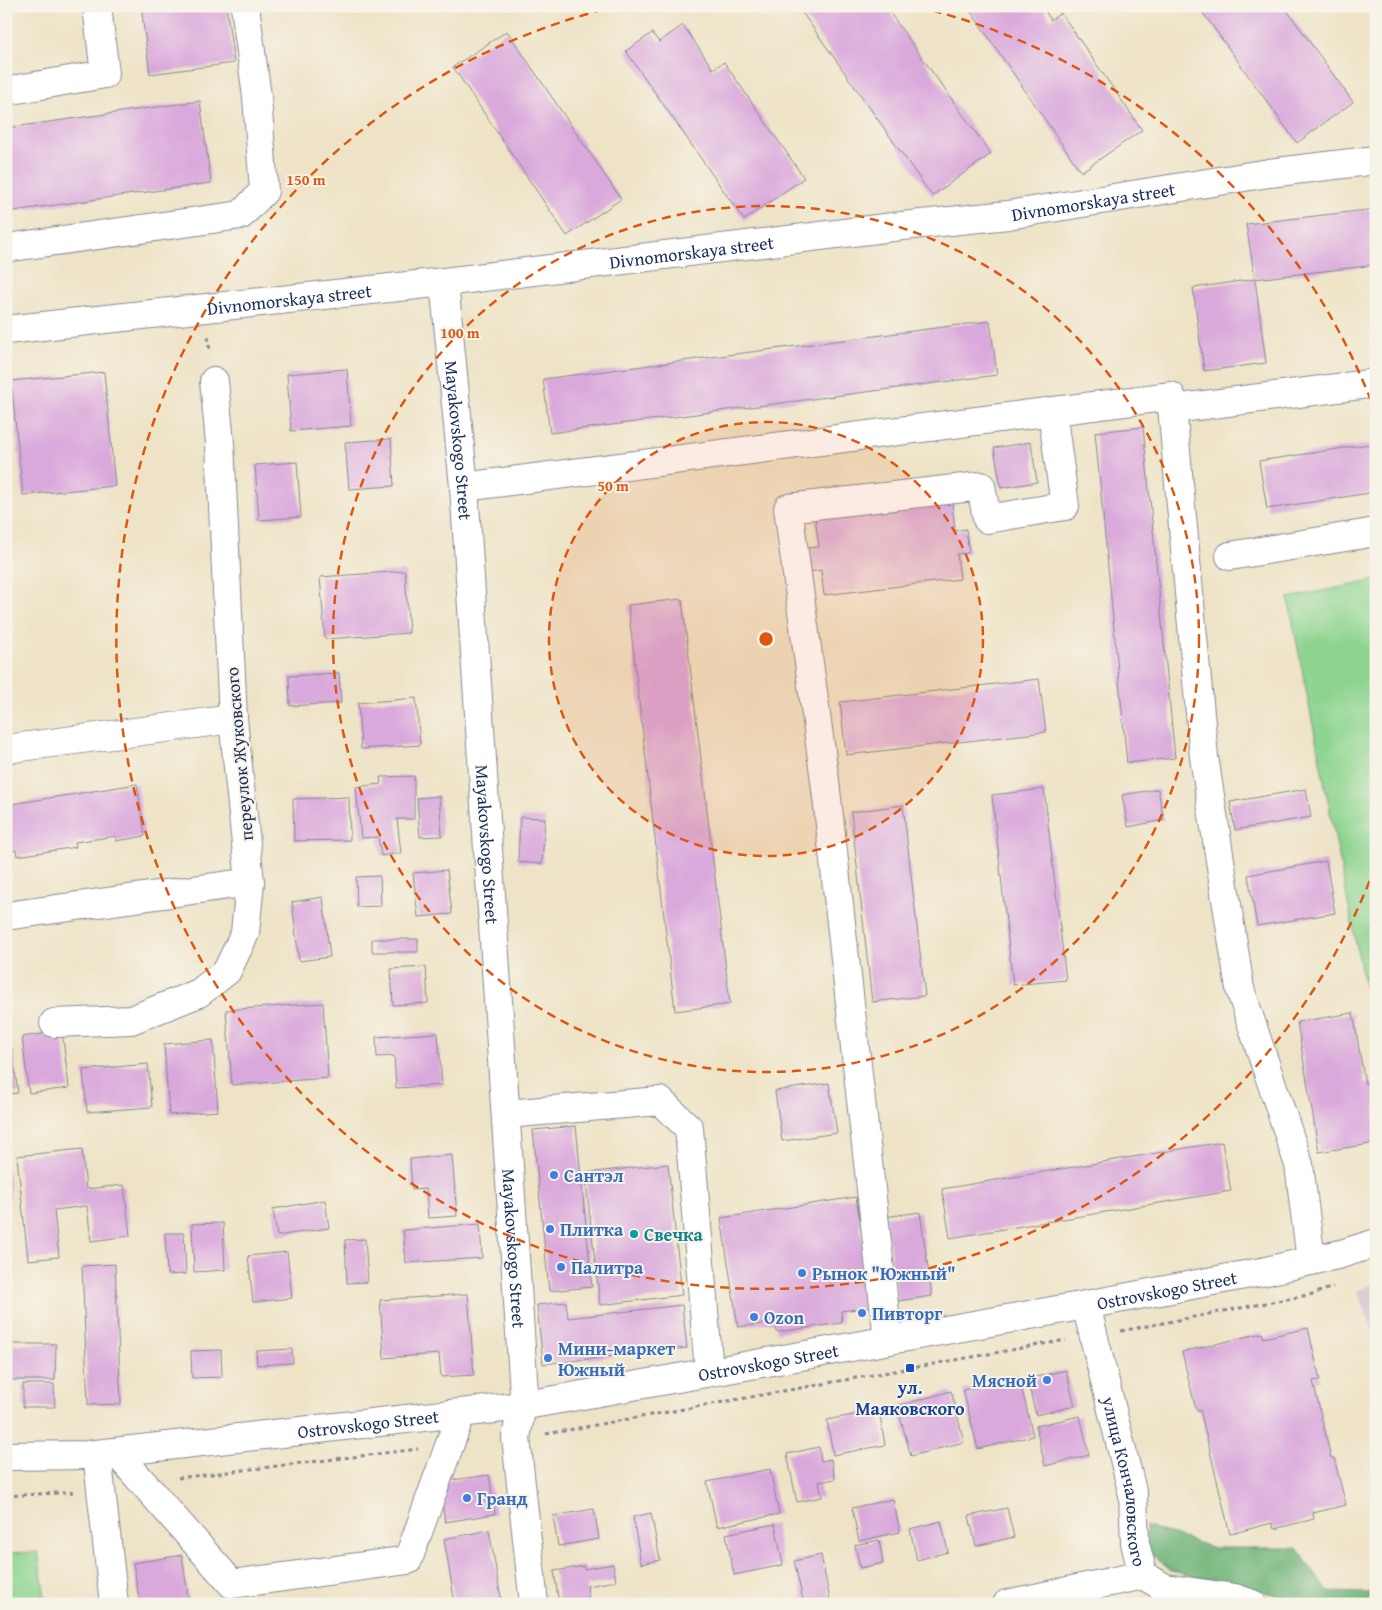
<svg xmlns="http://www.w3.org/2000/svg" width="1382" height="1610" font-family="'Gentium Book Plus',serif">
<rect width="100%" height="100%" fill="#f7f3e8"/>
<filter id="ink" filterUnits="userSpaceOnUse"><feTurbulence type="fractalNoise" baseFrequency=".02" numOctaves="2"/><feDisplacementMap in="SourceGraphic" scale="10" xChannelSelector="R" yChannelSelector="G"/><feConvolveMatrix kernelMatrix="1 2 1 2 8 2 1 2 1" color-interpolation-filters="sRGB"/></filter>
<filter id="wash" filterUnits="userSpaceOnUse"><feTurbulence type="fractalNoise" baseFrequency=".0096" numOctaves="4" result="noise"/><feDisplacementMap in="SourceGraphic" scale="20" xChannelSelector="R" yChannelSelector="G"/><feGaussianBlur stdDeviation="1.12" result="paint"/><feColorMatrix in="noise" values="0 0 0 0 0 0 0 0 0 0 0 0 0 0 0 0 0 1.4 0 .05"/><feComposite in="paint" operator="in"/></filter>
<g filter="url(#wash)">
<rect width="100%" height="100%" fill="#eee3c6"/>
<path fill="#d1bdcb" d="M1376,1283V1338L1357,1291Z"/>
<path fill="#8dd48f" stroke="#548276" d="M1376,580V1024L1372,1025L1288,598Z
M38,1552L46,1604H6V1553Z"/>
<path fill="#72b67a" stroke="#46726c" d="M1146,1526L1214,1548H1297L1328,1592L1367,1593L1376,1591V1604H1301L1286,1597L1171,1571L1147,1550Z"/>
<g id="blocks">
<path fill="#daa9dc" d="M141,6H226L234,63L150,74Z
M802,6H885L991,154L932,196L799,8Z
M967,6H1042L1051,20L1061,13L1142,130L1081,172Z
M1198,6H1284L1353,102L1297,143Z
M683,25L713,69L724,62L804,178L744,220L626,51L652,33L659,42Z
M507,31L621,199L567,236L453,67Z
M200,101L211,183L6,212V128Z
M1376,209V265L1255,279L1266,363L1204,371L1193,288L1255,279L1246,224Z
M990,321L997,375L550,433L543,379Z
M347,369L351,426L291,431L287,374Z
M104,372L115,486L23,495L11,381Z
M1143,427L1175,758L1127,763L1095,432Z
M391,439L394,486L349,489L345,442Z
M1031,442L1037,482L1001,488L994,448Z
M1376,443V492L1267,509L1259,461Z
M297,462L301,517L259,520L255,465Z
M952,503L955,531L966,529L969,553L957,554L960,579L824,595L821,570L808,572L806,548L819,547L815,518Z
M405,571L409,633L325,639L320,577Z
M682,599L730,1004L675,1011L628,605Z
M339,673L341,703L290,706L289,676Z
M1039,679L1046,732L846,755L840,702Z
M416,698L420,745L361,749L358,703Z
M414,776V819H397L401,853L381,856L378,837L361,838L356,787L381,784L380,777Z
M137,784L145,836L116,841V836L75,842L76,847L17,856L16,850L6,852V805Z
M1044,789L1066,980L1013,985L992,795Z
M1158,789L1164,820L1128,827L1122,795Z
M1306,789L1311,817L1235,830L1230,802Z
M439,796L442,836L420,837L417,798Z
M349,797L350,840L294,841L293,799Z
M903,805L925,996L872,1002L851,812Z
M520,817L545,818L542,864L518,862Z
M1326,861L1335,913L1257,926L1248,875Z
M447,870L452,914L418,917L413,873Z
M380,876L381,906L357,907L356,877Z
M323,897L330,957L299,961L292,902Z
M372,939H418V952H372Z
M426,967L428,1003L393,1005L391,969Z
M323,1003L328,1078L232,1085L226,1010Z
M1353,1013L1365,1084L1376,1082V1143L1319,1152L1297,1022Z
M62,1031L69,1088L29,1093L22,1037Z
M438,1033L442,1085L396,1088L394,1056L377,1057L376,1037Z
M213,1040L218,1111L169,1115L164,1044Z
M12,1048L18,1093L6,1094V1049Z
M148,1064L152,1107L87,1112L83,1070Z
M829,1083L837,1133L782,1141L775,1091Z
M576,1126L592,1287L549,1291L533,1130Z
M1222,1142L1231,1191L950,1238L942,1189Z
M82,1149L86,1189L124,1185L130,1236L91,1241L87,1206L54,1210L59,1257L28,1260L17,1156Z
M452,1155L457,1216L428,1218L426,1189L412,1190L410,1159Z
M668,1164L682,1295L600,1305L585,1173Z
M6,1170H8L10,1197H6Z
M1372,1176H1376V1188H1375Z
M856,1197L873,1307L841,1311L842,1323L777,1332L775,1322L738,1327L721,1218Z
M325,1200L329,1228L277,1236L273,1209Z
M920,1212L932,1296L898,1301L885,1217Z
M223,1223L225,1270L194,1272L192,1224Z
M480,1224L482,1258L406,1263L403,1230Z
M165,1233H184L186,1274L167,1275Z
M365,1239L368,1282L347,1283L345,1240Z
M287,1252L292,1298L253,1302L248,1256Z
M115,1264L121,1404L88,1405L82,1266Z
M468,1294L474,1375L441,1377L439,1354L384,1358L380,1300Z
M566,1302L568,1318L682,1305L687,1348L543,1364L537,1305Z
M1308,1328L1320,1380L1313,1381L1331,1458H1334L1346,1505L1313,1513L1314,1519L1274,1529L1272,1523L1230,1534L1200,1410H1196L1182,1352L1262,1333L1264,1338Z
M10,1344H56L55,1380H10Z
M292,1349L293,1363L257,1365L256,1351Z
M221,1350L222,1377L192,1378L191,1351Z
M1066,1370L1075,1406L1036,1415L1027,1379Z
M1019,1377L1033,1436L978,1449L963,1390Z
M23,1384H54L55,1407H23Z
M951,1391L964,1442L911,1456L897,1406Z
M879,1410L885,1445L833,1455L827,1420Z
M1080,1416L1089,1455L1045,1466L1036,1426Z
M819,1447L821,1461L831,1459L835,1479L819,1482L822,1497L797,1502L787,1454Z
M770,1469L779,1514L717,1527L707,1482Z
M489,1475L495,1514L445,1522L439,1482Z
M893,1499L900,1532L859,1541L852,1508Z
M1007,1508L1014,1537L976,1546L969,1516Z
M594,1509L599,1539L558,1546L553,1516Z
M651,1513L660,1560L641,1564L633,1517Z
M941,1521L948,1552L917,1560L910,1529Z
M775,1524L783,1565L734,1575L726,1534Z
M489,1530L502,1603L455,1604L444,1539Z
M879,1540L883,1563L860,1568L855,1545Z
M182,1555L189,1604H140L133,1563Z
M821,1555L830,1600L804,1604L794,1561Z
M613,1564L616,1581L587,1586L589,1604H559L554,1571L584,1566V1569Z"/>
</g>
</g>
<g filter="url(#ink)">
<use href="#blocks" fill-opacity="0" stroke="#848992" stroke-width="1"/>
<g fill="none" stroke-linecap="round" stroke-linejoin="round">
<defs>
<g id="minor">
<path d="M6,91L105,74L97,6"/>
<path d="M6,248L241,215L264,191L257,97L245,6"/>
<path id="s1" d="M444,282L464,487L524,1393L516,1438L534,1604"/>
<path id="s2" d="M6,330L444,282L893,227L1008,215L1269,173L1376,160"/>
<path d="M1173,409L1376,383"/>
<path d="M464,487L1171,396L1204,757L1240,989L1299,1165L1311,1261"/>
<path d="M1230,556L1376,532"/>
<path d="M6,749L233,719"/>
<path d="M6,916L250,882L233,719L220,443L214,381"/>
<path d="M54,1023L131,1020L199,993L227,971L245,933L250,882"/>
<path d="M506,1114L660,1101L689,1128L709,1372"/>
<path id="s3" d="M1086,1305L1133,1495L1135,1543L1143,1575L1165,1588L1235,1598L1252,1604"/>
<path d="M888,1340L825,781L788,508L981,486L987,519L1065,506L1052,411"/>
<path d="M116,1452L232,1584L408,1560L461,1413"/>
<path d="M97,1454L114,1604"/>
<path id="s4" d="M6,1456L87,1455L521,1406L1086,1305L1266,1271L1341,1254L1376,1243"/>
<path d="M1007,1604L1143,1575"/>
</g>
</defs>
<use href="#minor" stroke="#848992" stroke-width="30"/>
<path stroke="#848992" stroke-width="3" stroke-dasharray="4 4" stroke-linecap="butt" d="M208,337L210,353
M1121,1331L1313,1294L1333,1287
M546,1434L1066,1340
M178,1478L418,1449
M6,1496L73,1492"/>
<use href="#minor" stroke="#fff" stroke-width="28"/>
</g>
</g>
<circle cx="766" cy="639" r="217" fill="#de5710" fill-opacity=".12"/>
<g fill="none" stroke="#de5710" stroke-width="2.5" stroke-dasharray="9 6">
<circle cx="766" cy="639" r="217"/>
<circle cx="766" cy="639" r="433"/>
<path d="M1375 867A650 650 0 1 1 614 7M918 7A650 650 0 0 1 1375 411"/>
</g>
<g fill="#3f7fe0" stroke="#f7f3e8" stroke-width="2">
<circle cx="554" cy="1175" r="5"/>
<circle cx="550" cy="1229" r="5"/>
<circle cx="561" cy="1267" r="5"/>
<circle cx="802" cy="1273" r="5"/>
<circle cx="862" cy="1313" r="5"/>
<circle cx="754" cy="1317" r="5"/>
<circle cx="548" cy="1358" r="5"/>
<circle cx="1047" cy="1380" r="5"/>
<circle cx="467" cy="1498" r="5"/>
</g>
<circle fill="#0f9aa8" stroke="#f7f3e8" stroke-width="2" cx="634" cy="1234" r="5"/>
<rect fill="#1a4fb4" stroke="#f7f3e8" stroke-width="2" x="905" y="1363" width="10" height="10" rx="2.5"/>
<g text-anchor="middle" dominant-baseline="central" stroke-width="4" stroke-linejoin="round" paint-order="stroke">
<g font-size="18" fill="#1b2f5e" stroke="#f7f3e8">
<text stroke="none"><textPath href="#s2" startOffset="1095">Divnomorskaya street</textPath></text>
<text stroke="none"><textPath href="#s2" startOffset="690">Divnomorskaya street</textPath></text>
<text stroke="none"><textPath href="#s2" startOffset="285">Divnomorskaya street</textPath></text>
<text stroke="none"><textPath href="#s1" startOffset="159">Mayakovskogo Street</textPath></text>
<text transform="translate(239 754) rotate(-95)">переулок Жуковского</text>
<text stroke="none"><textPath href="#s1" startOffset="564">Mayakovskogo Street</textPath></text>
<text stroke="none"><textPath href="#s1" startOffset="969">Mayakovskogo Street</textPath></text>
<text stroke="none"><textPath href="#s4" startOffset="1174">Ostrovskogo Street</textPath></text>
<text stroke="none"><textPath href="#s4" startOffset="769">Ostrovskogo Street</textPath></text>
<text stroke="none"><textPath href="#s4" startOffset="364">Ostrovskogo Street</textPath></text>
<text stroke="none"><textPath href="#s3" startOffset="181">улица Кончаловского</textPath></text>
</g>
<g font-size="18" font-weight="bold" fill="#366cbe" stroke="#f7f3e8" text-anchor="start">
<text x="564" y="1175">Сантэл</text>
<text x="560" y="1229">Плитка</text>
<text x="571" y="1267">Палитра</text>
<text x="812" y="1273">Рынок "Южный"</text>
<text x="872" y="1313">Пивторг</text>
<text x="764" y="1317">Ozon</text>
<text x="558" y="1348">Мини-маркет<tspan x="558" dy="21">Южный</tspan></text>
<text x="1037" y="1380" text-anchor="end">Мясной</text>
<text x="477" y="1498">Гранд</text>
</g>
<g font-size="18" font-weight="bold" fill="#0d838f" stroke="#f7f3e8" text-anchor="start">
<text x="644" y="1234">Свечка</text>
</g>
<g font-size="18" font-weight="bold" fill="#164399" stroke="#f7f3e8">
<text x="910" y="1387">ул.<tspan x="910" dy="21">Маяковского</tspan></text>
</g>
</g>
<circle cx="766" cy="639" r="8" fill="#de5710" stroke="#f7f3e8" stroke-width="2.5"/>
<g font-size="15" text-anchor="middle" font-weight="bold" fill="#de5710" stroke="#f7f3e8" stroke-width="4" stroke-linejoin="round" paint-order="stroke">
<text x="306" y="185">150 m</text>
<text x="460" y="338">100 m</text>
<text x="613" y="491">50 m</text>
</g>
<rect width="1382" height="1610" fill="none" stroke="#f7f3e8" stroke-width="25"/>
</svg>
